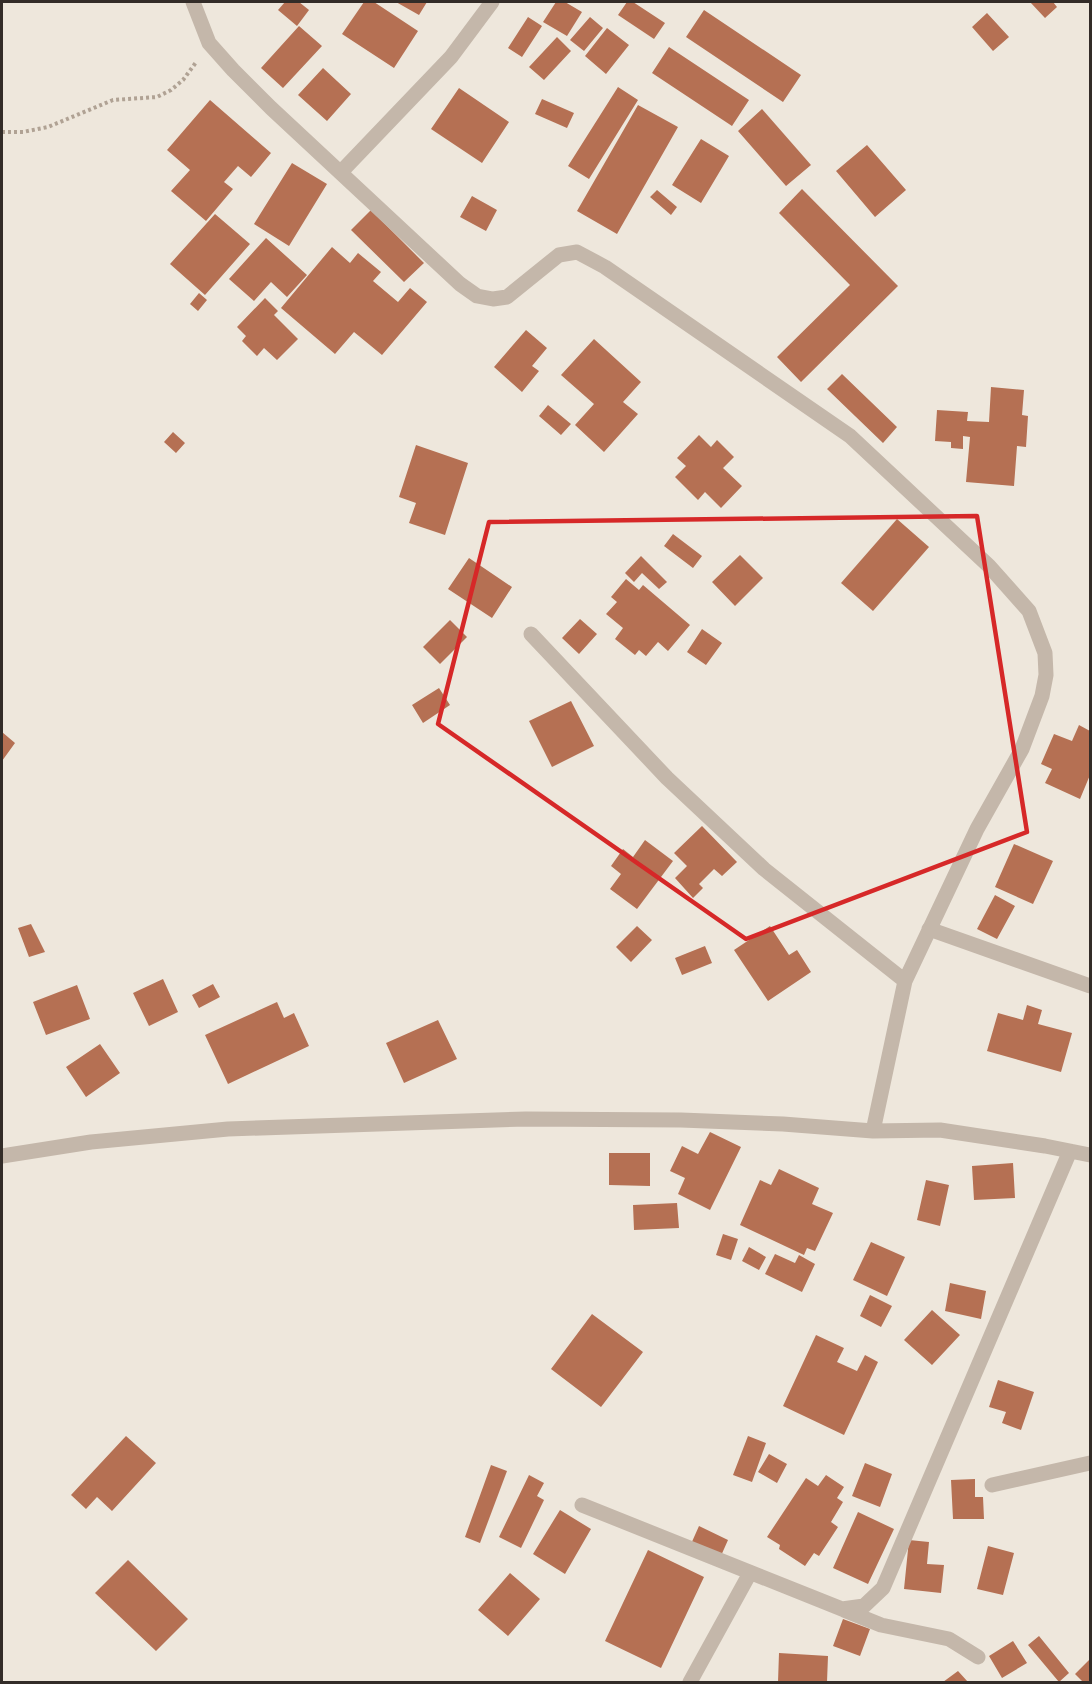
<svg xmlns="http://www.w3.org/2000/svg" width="1092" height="1684" font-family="'Exo 2',sans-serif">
<rect width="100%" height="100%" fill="#eee7dc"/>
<path fill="#b57053" d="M285,2H299L309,10L297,26L278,10Z
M364,2H374L418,31L394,68L342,34Z
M396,2H427L419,15Z
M556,2H565L582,12L567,36L543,22Z
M627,2H633L665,23L654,39L618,15Z
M1030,2H1053L1057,7L1045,18Z
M704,10L801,75L783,102L686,37Z
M987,13L1009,37L993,51L972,27Z
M528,17L542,26L522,57L508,48Z
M590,17L603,28L584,51L570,40Z
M299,26L322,46L283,88L261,68Z
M607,28L629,45L606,74L585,56Z
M557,37L571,51L544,80L529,67Z
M669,47L749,100L732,126L652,73Z
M323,68L351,94L327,121L298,95Z
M618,87L638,100L589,179L568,166Z
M459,88L509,122L482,163L431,129Z
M542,99L574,113L567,128L535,114Z
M210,100L271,153L251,177L238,166L224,182L233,189L206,221L171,191L190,170L167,150Z
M638,105L678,127L617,234L577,211Z
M762,109L811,165L786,186L738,131Z
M701,139L729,156L701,203L672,185Z
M867,145L906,190L875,217L836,171Z
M292,163L327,184L289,246L254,224Z
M802,189L898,286L801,382L777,357L850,285L779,213Z
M657,190L677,207L671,215L650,197Z
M472,196L497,210L486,231L460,217Z
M371,210L424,263L404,282L351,230Z
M215,214L250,244L205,295L170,264Z
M266,238L307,275L287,297L271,282L254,301L229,279Z
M332,247L350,263L358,253L381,272L373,281L398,302L410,288L427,302L382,355L354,332L335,354L281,308Z
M199,293L207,300L198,311L190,304Z
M265,298L278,311L274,315L298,339L277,360L264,348L257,356L242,341L246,336L237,327Z
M526,330L547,348L532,366L539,371L522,392L494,367Z
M594,339L641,382L623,402L638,414L604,452L575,425L594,404L561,375Z
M842,374L897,427L883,443L827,389Z
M991,387L1024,390L1022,415L1028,416L1026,447L1017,446L1014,486L966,482L970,437L963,436V449L951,448V442L935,441L937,410L968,412L967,421L989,422Z
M548,405L571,424L561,435L539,416Z
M173,432L185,443L176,453L164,442Z
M699,435L711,447L717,440L734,457L723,468L742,486L721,508L705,492L698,500L675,477L686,466L677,458Z
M416,445L468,463L445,535L409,523L416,503L399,497Z
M897,519L929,547L873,611L841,583Z
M673,534L702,556L693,568L664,546Z
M740,555L763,578L735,606L712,582Z
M641,556L667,582L659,589L642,573L634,582L625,573Z
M469,558L512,587L492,618L448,589Z
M626,579L639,590L643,585L690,625L668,651L658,642L646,656L639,650L635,655L615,639L623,628L606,614L617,602L611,597Z
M580,619L597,634L579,654L562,638Z
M450,620L467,637L440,664L423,647Z
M702,629L722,643L706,665L687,652Z
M439,688L450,705L423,723L412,705Z
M571,701L594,746L552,767L529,721Z
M1079,725L1090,731V775L1080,799L1045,783L1052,769L1041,764L1054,734L1072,741Z
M2,732L15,743L2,761Z
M702,826L737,862L722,876L714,869L699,884L703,888L693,898L675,878L687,866L674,853Z
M645,840L673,861L637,909L610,889L621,874L611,866L623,849L633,857Z
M1014,844L1053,861L1033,904L995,887Z
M995,895L1015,906L997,939L977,929Z
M31,924L45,952L29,957L18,928Z
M637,926L652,940L631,962L616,947Z
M770,926L789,955L797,950L811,972L768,1001L734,950Z
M705,946L712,963L682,975L675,958Z
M163,979L178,1012L149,1026L133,993Z
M213,984L220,997L199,1008L192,995Z
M77,985L90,1019L46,1035L33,1002Z
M277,1002L284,1018L294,1013L309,1046L228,1084L205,1035Z
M1027,1005L1042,1010L1038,1024L1072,1033L1061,1072L987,1051L998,1013L1023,1020Z
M438,1020L457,1059L404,1083L386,1043Z
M100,1044L120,1073L86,1097L66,1067Z
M710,1132L741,1147L710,1210L678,1194L685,1178L670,1171L682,1146L698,1154Z
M609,1153H650V1186L609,1185Z
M1013,1163L1015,1198L974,1200L972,1166Z
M779,1169L819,1188L812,1204L833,1213L815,1251L807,1248L804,1255L740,1225L760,1180L771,1185Z
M926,1180L949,1185L940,1226L917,1220Z
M677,1203L679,1228L634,1230L633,1205Z
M723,1234L738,1239L731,1260L716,1255Z
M871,1242L905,1257L887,1296L853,1280Z
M749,1247L766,1257L759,1270L742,1261Z
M775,1254L795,1263L799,1255L815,1264L802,1292L765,1274Z
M950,1283L986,1291L981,1319L945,1311Z
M870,1295L892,1306L881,1327L860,1316Z
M932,1310L960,1335L932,1365L904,1340Z
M592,1314L643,1352L601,1407L551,1369Z
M816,1335L844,1348L837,1362L857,1371L865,1355L878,1362L844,1435L783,1406Z
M998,1380L1034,1392L1021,1430L1002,1423L1006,1412L989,1407Z
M126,1436L156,1463L112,1511L97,1497L86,1509L71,1495Z
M748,1436L766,1443L752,1482L733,1475Z
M769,1454L787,1464L777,1483L758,1472Z
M865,1463L892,1474L880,1507L852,1496Z
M491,1465L507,1471L480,1543L465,1537Z
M529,1475L544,1483L537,1496L544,1500L521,1548L499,1537Z
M826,1475L844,1487L837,1498L843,1502L831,1522L838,1527L819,1556L814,1553L805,1566L779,1549L780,1545L767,1537L806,1478L818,1486Z
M975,1479V1497H983L984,1519H953L951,1480Z
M560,1510L591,1529L565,1574L533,1554Z
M858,1512L894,1529L868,1584L833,1568Z
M699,1526L728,1540L720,1558L691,1544Z
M909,1540L929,1542L927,1564L944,1565L941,1593L904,1589Z
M988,1546L1014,1553L1003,1595L977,1589Z
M648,1550L704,1577L661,1668L605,1641Z
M128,1560L188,1619L156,1651L95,1593Z
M510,1573L540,1599L508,1636L478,1610Z
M843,1619L870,1629L860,1656L833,1646Z
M1039,1636L1069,1673L1059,1682L1028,1645Z
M1013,1641L1027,1663L1002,1678L989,1656Z
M779,1653L828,1656L827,1682H778Z
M1090,1659V1682H1083L1075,1674Z
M958,1671L968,1682H943Z"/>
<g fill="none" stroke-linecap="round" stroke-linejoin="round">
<path stroke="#b0a294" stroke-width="4" stroke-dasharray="3 3" stroke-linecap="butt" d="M2,132H23L48,127L113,100L157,97L171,90L183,80L197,61"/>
<path stroke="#c4b7aa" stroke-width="15" d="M193,2L209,43L233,70L271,108L460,284L477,296L493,299L507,297L559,255L577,252L605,267L850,436L989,566L1029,611L1045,653L1046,675L1042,696L1022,749L977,829L905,981L873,1131
M341,172L451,57L492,2
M531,634L667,778L764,869L905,981
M929,929L1090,986
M2,1156L91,1142L228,1129L526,1119L681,1120L783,1124L873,1131L940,1130L1045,1146L1090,1155
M992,1485L1090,1463
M582,1505L842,1609L864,1606L883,1588L1070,1151
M844,1610L881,1625L949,1639L978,1657
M690,1682L750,1573"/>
</g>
<path fill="none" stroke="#d62828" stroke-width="4.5" stroke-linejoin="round" d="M977,516L1027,832L746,939L438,724L489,522Z"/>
<rect width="1092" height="1684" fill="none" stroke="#332c28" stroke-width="6"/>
</svg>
